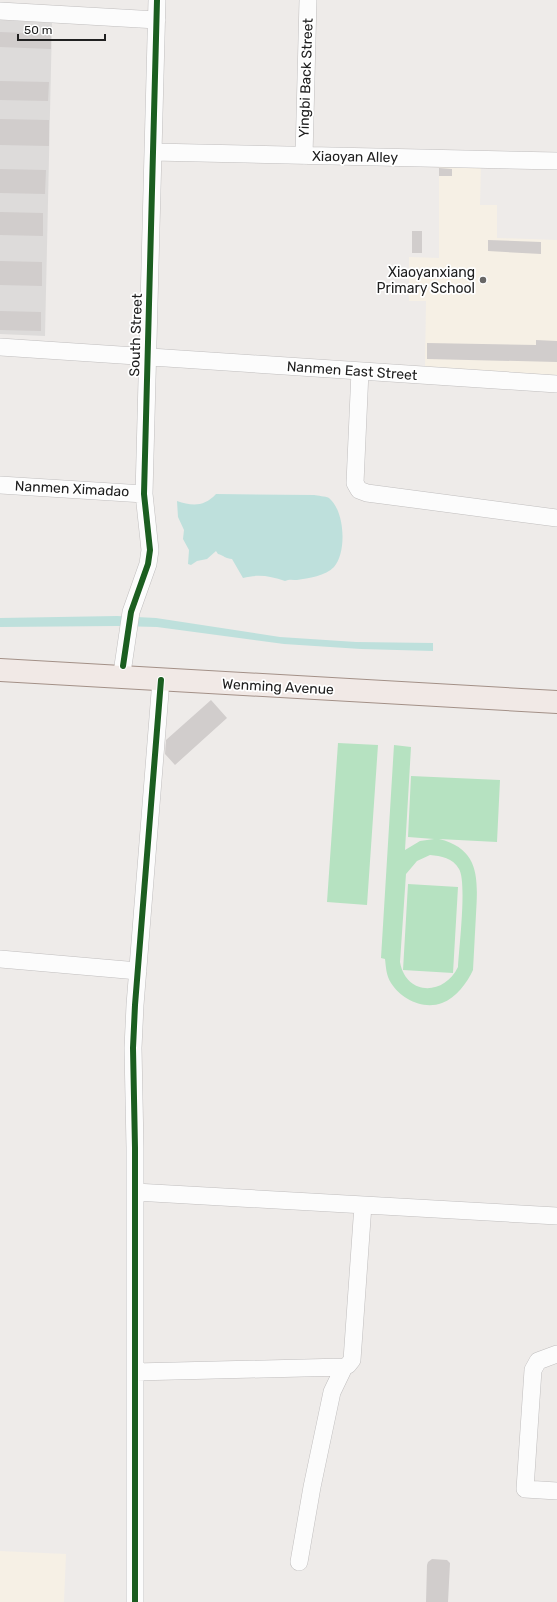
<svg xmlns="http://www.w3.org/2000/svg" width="557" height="1602" font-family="Rubik,sans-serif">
<rect width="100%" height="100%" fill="#eeebe9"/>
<path fill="#dddbda" d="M0,20L52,23L45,336L0,334Z"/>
<path fill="#f6f0e5" d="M439,161L481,162L480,205H497V238L557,240V375L425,368L426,301H409V257L439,258Z
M0,1551L66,1554L64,1602H0Z"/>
<path fill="#b6e2c1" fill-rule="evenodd" d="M338,743L378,745L367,905L327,902Z
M394,745L411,747L405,850L420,841L434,839L408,837L411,776L500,780L497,842L439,839C480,849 478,879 476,914C475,933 474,951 473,970C467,983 456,998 442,1003C423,1010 401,999 391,983C386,975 386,967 385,959L381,958ZM430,855C441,856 453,858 459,869C467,882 459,948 458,967C444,996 406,996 400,962L406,874L417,861Z
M408,884L458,887L453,973L403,970Z"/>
<path fill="#bee0dc" d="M216,494L314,495C318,496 325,496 329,498C345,511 347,552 334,567C326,576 308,578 297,580C293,580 289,579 285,581C270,576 258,574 243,578L232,559C226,559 223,555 218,554L216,551L207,559L197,561L191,565L188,564L189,550L183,539L184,530L178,517L177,501C192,506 204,507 216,494Z
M117,616L156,618L280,637L356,642L433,643V651L361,649L284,644L157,627L117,626L0,627V618Z"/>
<path fill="#d1cdcc" d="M0,32L51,34V49L0,47Z
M0,81L49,82L48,101L0,100Z
M0,119L49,120V146L0,145Z
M439,168L452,169V176H439Z
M0,169L46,170L45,194L0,193Z
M0,212L43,213V236L0,235Z
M412,231H422V253H412Z
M488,240L541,242V254L488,251Z
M0,261L42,262V286L0,285Z
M0,311L41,312V331L0,330Z
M536,340L557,341V362L427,359V343L536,345Z
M211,700L227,718L175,765L165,754L166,740Z
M432,1559L447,1560L450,1563L448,1602H426L427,1565L428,1562Z"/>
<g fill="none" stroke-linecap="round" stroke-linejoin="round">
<defs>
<path id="minor" d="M0,11L157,20
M153,152L557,161
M304,156L308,0
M0,347L557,384
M360,371L355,483L359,490L367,493L557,518
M0,485L144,494
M123,666L131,612L148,564L150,550L144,494L157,0
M0,959L138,971
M135,1192L557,1216
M557,1354L538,1361L533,1370L525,1489L557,1491
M135,1372L344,1367L348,1365L352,1360L363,1205
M299,1562L312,1487L332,1392L344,1367
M135,1602V1148L133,1048L135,1005L161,680"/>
<path id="major" d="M0,670L557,702"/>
</defs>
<use href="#minor" stroke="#c0bebe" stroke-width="18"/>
<use href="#major" stroke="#a39087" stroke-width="24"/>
<use href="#minor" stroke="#fcfcfc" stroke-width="17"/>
<use href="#major" stroke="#f1e9e6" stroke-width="22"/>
<defs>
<path id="cycleway" d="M123,666L131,612L148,564L150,550L144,494L157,0
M135,1602V1148L133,1048L135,1005L161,680"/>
</defs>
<use href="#cycleway" stroke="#fff" stroke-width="8"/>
<use href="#cycleway" stroke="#1b5e20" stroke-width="6"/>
</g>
<circle fill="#686766" stroke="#fff" stroke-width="1.5" cx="483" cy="280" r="4"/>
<g text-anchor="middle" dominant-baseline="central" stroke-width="3.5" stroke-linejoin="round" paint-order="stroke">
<g font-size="14" fill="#202020" stroke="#fff">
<text transform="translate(306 78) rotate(-88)">Yingbi Back Street</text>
<text transform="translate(355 157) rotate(1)">Xiaoyan Alley</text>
<text transform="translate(136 335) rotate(-88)">South Street</text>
<text transform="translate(352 371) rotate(4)">Nanmen East Street</text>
<text transform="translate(72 489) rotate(3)">Nanmen Ximadao</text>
<text transform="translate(278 687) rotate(3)">Wenming Avenue</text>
</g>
<g font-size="14" fill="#202020" stroke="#fff" text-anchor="end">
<text x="475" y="272">Xiaoyanxiang<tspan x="475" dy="16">Primary School</tspan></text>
</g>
</g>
<path d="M18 34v6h87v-6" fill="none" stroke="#202020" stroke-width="2"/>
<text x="24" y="34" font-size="12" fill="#202020" stroke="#ffffff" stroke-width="3" paint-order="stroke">50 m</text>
</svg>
